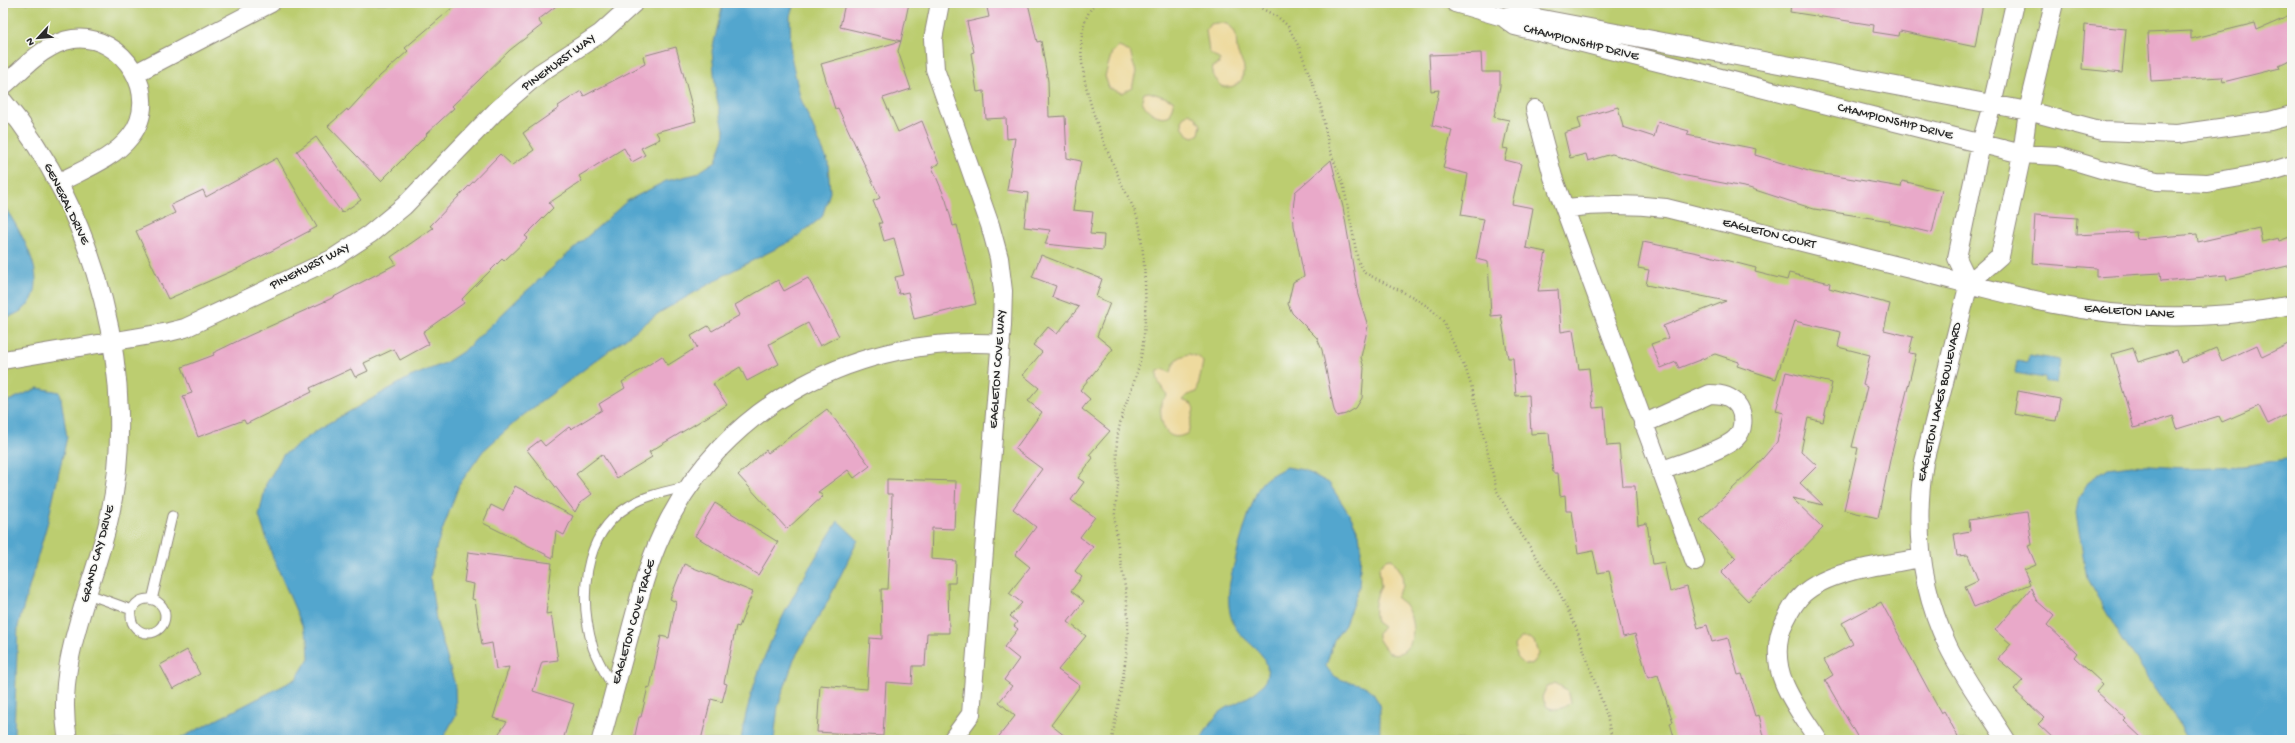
<svg xmlns="http://www.w3.org/2000/svg" width="2295" height="743" font-family="'Gochi Hand',sans-serif">
<rect width="100%" height="100%" fill="#f6f6f2"/>
<filter id="ink" filterUnits="userSpaceOnUse"><feTurbulence type="fractalNoise" baseFrequency=".025" numOctaves="2"/><feDisplacementMap in="SourceGraphic" scale="8" xChannelSelector="R" yChannelSelector="G"/><feConvolveMatrix kernelMatrix="1 2 1 2 8 2 1 2 1" color-interpolation-filters="sRGB"/></filter>
<filter id="wash" filterUnits="userSpaceOnUse"><feTurbulence type="fractalNoise" baseFrequency=".012" numOctaves="4" result="noise"/><feDisplacementMap in="SourceGraphic" scale="16" xChannelSelector="R" yChannelSelector="G"/><feGaussianBlur stdDeviation="0.9" result="paint"/><feColorMatrix in="noise" values="0 0 0 0 0 0 0 0 0 0 0 0 0 0 0 0 0 1.4 0 .05"/><feComposite in="paint" operator="in"/></filter>
<g filter="url(#wash)">
<rect width="100%" height="100%" fill="#f3e5cf"/>
<path fill="#bccd70" stroke="#747c4e" d="M3,3H2292V740H3Z"/>
<path fill="#eeda9e" stroke="#8c8264" d="M1217,23C1222,23 1227,23 1231,27C1239,34 1235,45 1238,54C1240,59 1244,63 1244,69C1245,82 1233,90 1221,86L1212,74L1213,67L1219,64L1220,60L1209,52L1206,30L1210,24Z
M1119,47L1130,52L1136,72L1132,88L1122,93L1109,88L1105,76L1112,52Z
M1149,92L1173,100L1174,105L1170,115C1159,121 1143,109 1142,99L1144,93Z
M1189,113L1195,116L1201,125L1199,134L1194,137C1185,135 1180,126 1183,117Z
M1189,354L1199,357L1203,362L1197,392L1187,395L1182,400L1192,404L1194,409L1188,433C1166,446 1159,422 1161,404C1161,399 1166,399 1167,395C1162,387 1155,381 1158,371L1163,369L1171,373C1173,361 1177,357 1189,354Z
M1392,559L1402,573L1403,586L1396,597C1400,601 1405,603 1407,608C1414,621 1417,643 1402,652C1399,654 1394,654 1390,653C1385,650 1381,643 1378,638V633L1383,627L1376,622C1373,611 1375,596 1381,587L1379,567L1385,560Z
M1521,638H1529L1534,641L1538,654L1532,665L1524,664L1517,657L1514,645Z
M1555,683L1567,690L1570,702C1565,709 1555,711 1547,707L1542,697L1546,688Z"/>
<path fill="#52a6ce" stroke="#3e687c" d="M723,3H794L790,16L791,56L800,97L828,162L830,192L822,217L793,240L732,271L659,313L521,417L483,451L459,485L437,545L430,577L436,620L455,685L456,715L442,740H177L296,679L309,658L308,639L272,555L259,516L266,484L283,455L319,429L410,377L445,363L465,350L522,295L627,201L666,181L696,174L716,161L725,134L716,94L712,51Z
M3,204C23,236 65,301 5,318L3,317Z
M2029,355L2060,360L2056,384L2045,382L2044,378L2015,373L2017,361L2027,363Z
M38,388L60,392L67,437L48,521L18,626L14,733L18,740H3V469L8,401Z
M2292,458V740H2188L2174,715L2122,639L2087,579L2076,514L2079,497L2089,481L2108,468L2131,465L2186,468L2243,466Z
M1286,467L1304,470L1329,483L1351,517L1359,534L1361,549L1359,587L1345,625L1334,640L1326,666C1341,692 1368,673 1378,702C1382,711 1379,726 1380,736L1382,740H1200C1205,732 1211,722 1217,715C1231,701 1264,697 1267,674C1271,652 1241,642 1233,623C1229,613 1228,601 1229,590C1229,576 1253,494 1261,484C1267,476 1278,472 1286,467Z
M838,521L858,540L827,603L794,659L778,706L774,740H741C753,660 796,588 838,521Z"/>
<g id="blocks">
<path fill="#e9a9c9" d="M458,3H560L538,20L542,25L510,50L452,106L454,108L426,134L427,135L381,181L328,126L347,109L348,111L380,76L408,51L405,48Z
M845,3H909L901,41L840,27Z
M986,3H1028L1037,42L1041,41L1048,81L1049,117L1065,116L1067,158L1081,161L1073,210L1093,212L1090,234L1104,235L1103,250L1045,244L1050,230L1024,227L1028,193L1007,190L1015,138L1007,139L1006,118L986,119L984,91L977,92L971,53L974,52L967,22L989,17Z
M1791,3H1983L1975,47L1900,31L1899,36L1873,32L1874,25L1790,12Z
M2292,15V59L2279,65L2280,68L2223,82L2222,77L2151,81L2148,33L2191,31V39L2255,23L2257,30Z
M2085,25L2126,29L2122,73L2082,69Z
M901,41L898,51L911,89L883,98L898,132L922,121L939,164L932,167L946,200L953,226L957,225L976,304L914,319L908,292L899,294L895,277L904,275L894,238L884,241L879,223H882L873,201L880,198L838,108L835,109L821,64Z
M676,47L696,121L656,132L660,139L641,148L645,155L632,162L624,148L579,176L582,181L549,203L553,208L525,236L528,238L504,261L502,259L462,299L464,303L423,332L429,344L400,360L394,349L364,363L368,371L355,377L351,369L310,388L312,392L246,424L244,420L198,437L183,396L192,393L182,367L214,355L213,353L248,336L328,300L396,264L391,257L433,228L430,226L500,154L512,165L534,150L523,133L559,108L558,106L581,91L584,96L645,64L643,56Z
M1481,53L1482,72H1500V86L1494,117L1509,120L1503,148L1508,149L1505,160L1521,164L1512,204L1533,208L1526,248L1546,252L1538,291L1558,290L1561,332L1573,330L1579,369L1589,368L1593,408L1604,407L1607,446L1619,445L1623,486H1635L1638,525L1647,523L1653,564L1664,562L1670,592L1687,587L1698,628L1707,625L1712,642L1728,638L1738,675L1742,674L1755,716L1759,715L1765,740H1675L1670,723L1673,722L1658,675L1648,678L1635,634L1623,637L1609,571L1598,573L1593,551L1578,554L1572,511H1566L1565,495L1560,496L1558,473H1553L1549,433L1531,434L1529,395L1516,396L1513,358H1508L1501,315L1491,316L1488,262L1476,259L1484,219L1461,215L1468,174L1443,168L1452,130L1432,125L1439,90L1431,91L1429,55Z
M1618,107L1623,127L1654,137L1658,122L1689,131L1687,135L1756,149L1755,155L1812,172L1901,187L1902,181L1942,190L1932,233L1889,223L1890,221L1814,209L1749,188L1681,175L1612,154L1588,161L1586,154L1570,158L1564,133L1581,128L1578,118Z
M316,137L361,200L342,213L297,151Z
M277,158L317,227L239,268L168,299L136,231L175,213L171,205L203,190L206,197Z
M1331,160L1343,207L1358,295L1368,326L1361,357L1364,368L1362,398L1356,408L1346,414L1337,416L1334,410L1322,350L1317,338L1292,313L1288,304L1293,282L1304,276L1294,226L1293,209L1295,192Z
M2035,215L2077,218L2076,235L2136,232L2137,239L2197,234L2198,242L2259,228L2262,242L2278,238L2279,241L2292,236V265L2227,280L2226,275L2161,281L2160,273L2096,277V268L2032,263Z
M1643,242L1698,253L1756,268L1755,272L1787,280L1789,273L1830,283L1829,288L1890,304L1884,330L1913,337L1909,353L1916,354L1890,460L1878,518L1844,510L1858,448L1852,447L1867,387L1863,385L1870,355L1838,347L1841,332L1795,321L1776,379L1737,366L1739,362L1715,354L1679,368L1676,362L1661,368L1651,344L1668,338L1663,326L1726,301L1646,285L1649,270L1638,268Z
M1041,255L1102,279L1096,297L1110,303L1097,336L1113,349L1080,390L1090,399L1082,409L1110,431L1089,455L1093,458L1078,478L1084,482L1071,500L1095,517L1080,537L1093,547L1075,571L1082,577L1071,591L1084,601L1068,622L1086,636L1058,670L1080,686L1051,725L1070,740H996L1015,716L999,702L1012,686L1004,680L1019,659L1004,647L1018,629L1014,626L1017,622L1010,616L1022,603L1009,593L1030,567L1015,555L1036,527L1013,509L1042,469L1015,449L1042,412L1028,401L1039,388L1023,375L1042,352L1033,345L1048,327L1057,334L1079,307L1052,297L1056,286L1032,277Z
M808,278L839,336L820,346L808,323L769,344L779,364L747,381L740,367L713,384L727,405L649,452L652,457L617,478L602,454L576,474L592,494L580,503L575,512L527,450L540,440L545,446L569,427L571,429L602,410L599,404L625,388L622,382L662,356L668,365L697,347L691,336L708,326L712,331L740,315L735,305L778,280L784,291Z
M2292,342V412L2268,424L2259,406L2222,422L2219,416L2177,429L2173,416L2134,428L2112,354L2133,348L2138,362L2177,350L2181,363L2216,348L2222,361L2257,345L2262,357Z
M1786,372L1832,383L1823,422L1808,418L1801,451L1817,466L1800,483L1823,505L1792,498L1823,528L1794,558L1748,601L1721,573L1736,558L1700,520L1756,466L1777,442L1784,413L1776,411Z
M2018,391L2060,399L2056,421L2014,414Z
M827,409L870,466L854,478L848,470L818,492L823,496L787,529L738,475L766,450L768,453Z
M887,479L956,481L954,529L932,528L931,559L956,561L955,583H948L949,633H927L925,666H913L912,684L886,682L883,736L817,732L820,685L867,689L870,638L882,639L881,589H888L891,526L892,494H887Z
M515,486L573,516L564,535L556,531L553,558L483,523L491,505L503,511Z
M715,503L778,542L758,575L695,536Z
M2027,511L2032,545L2028,546L2036,565L2024,570L2030,584L1974,607L1965,586L1978,580L1968,555L1957,556L1954,534L1970,531L1969,520Z
M468,552L552,563L546,614L551,613L558,660L542,662L533,691L574,704L563,740H494L507,722L493,718L509,667L496,669L492,643L482,645L475,600L472,599L474,584L464,582Z
M684,564L753,592L739,627L736,626L724,683L727,684L722,702L711,699L701,740H634L639,717H641L648,687L650,688L661,636L669,638L676,602L670,599Z
M2031,588L2036,600L2054,616L2047,625L2077,653L2074,657L2103,684L2096,692L2126,719L2124,721L2144,740H2055L2038,724L2044,718L2014,690L2023,680L1998,659L2011,644L1995,630Z
M1881,602L1941,713L1944,711L1960,740H1859L1845,715L1825,680L1833,675L1824,660L1853,644L1842,623Z
M187,650L200,674L173,689L160,665Z"/>
</g>
</g>
<g filter="url(#ink)">
<use href="#blocks" fill-opacity="0" stroke="#8f887d" stroke-width="1"/>
<g fill="none" stroke-linecap="round" stroke-linejoin="round">
<defs>
<path id="service" d="M88,594L132,610
M131 616a17 17 0 1 1 34 0a17 17 0 1 1-34 0Z
M152,600L172,516
M614,689C607,676 598,662 593,648C579,600 581,535 629,506C646,495 669,491 689,486"/>
<path id="minor" d="M940,3L933,39L935,69L990,225L999,258L1003,291L1002,325L971,714L952,740
M1455,3L1503,17L1515,26L2022,154L2058,156L2101,169L2157,181L2207,183L2269,172L2292,165
M1503,17L1515,14L2028,111L2103,131L2177,134L2270,121L2292,115
M136,73L271,3
M3,86C23,69 45,43 73,39C124,33 163,96 130,137C113,159 82,170 58,183
M3,101C96,210 142,382 108,523C91,594 54,665 68,740
M1535,109L1553,177L1695,562
M1566,208C1600,204 1632,204 1666,208C1746,228 1826,248 1906,268C1955,280 2003,294 2053,304C2131,320 2214,320 2292,305
M1969,283L1957,258L1981,143L1992,105L2015,3
M3,360L169,332L185,328L332,259L370,234L404,206L498,109L540,73L601,33L634,3
M1643,424L1710,394C1722,394 1732,396 1739,407C1744,416 1744,430 1736,438C1725,450 1678,464 1660,471
M601,740C611,704 620,669 630,633C639,599 647,566 662,534C722,403 861,334 1001,344
M1818,740C1806,721 1792,703 1784,683C1776,664 1775,639 1785,621C1790,611 1795,601 1803,594C1830,569 1886,565 1921,558
M2006,740C1987,709 1964,679 1948,646C1920,588 1914,525 1924,462L1969,283L2000,256L2022,154L2028,111L2054,3"/>
</defs>
<use href="#service" stroke="#8f887d" stroke-width="11"/>
<use href="#minor" stroke="#8f887d" stroke-width="20"/>
<path stroke="#8f887d" stroke-width="2.5" stroke-dasharray="1 3" stroke-linecap="butt" d="M1095,3C1060,45 1101,137 1120,180C1127,196 1138,213 1140,229C1146,269 1149,331 1138,369C1131,394 1119,416 1117,442C1116,457 1118,472 1118,488C1117,499 1114,510 1115,522C1118,556 1128,589 1128,623C1128,662 1118,702 1112,740
M1251,3L1278,17L1288,26L1300,49L1321,107L1329,148L1344,187L1358,261L1365,273L1413,297L1430,308L1443,321L1466,370L1472,388L1497,491L1516,526L1557,588L1575,625L1607,716L1612,740"/>
<use href="#service" stroke="#fff" stroke-width="9"/>
<use href="#minor" stroke="#fff" stroke-width="18"/>
</g>
</g>
<g text-anchor="middle" dominant-baseline="central" stroke-width="3" stroke-linejoin="round" paint-order="stroke">
<g font-size="13" fill="#2b2b2b" stroke="#f6f6f2">
<text transform="translate(1581 43) rotate(14)">CHAMPIONSHIP DRIVE</text>
<text transform="translate(559 63) rotate(-36)">PINEHURST WAY</text>
<text transform="translate(1895 122) rotate(14)">CHAMPIONSHIP DRIVE</text>
<text transform="translate(66 204) rotate(64)">GENERAL DRIVE</text>
<text transform="translate(1769 234) rotate(14)">EAGLETON COURT</text>
<text transform="translate(310 267) rotate(-27)">PINEHURST WAY</text>
<text transform="translate(2129 312) rotate(4)">EAGLETON LANE</text>
<text transform="translate(998 369) rotate(-86)">EAGLETON COVE WAY</text>
<text transform="translate(1940 402) rotate(-77)">EAGLETON LAKES BOULEVARD</text>
<text transform="translate(98 554) rotate(-75)">GRAND CAY DRIVE</text>
<text transform="translate(634 622) rotate(-74)">EAGLETON COVE TRACE</text>
</g>
</g>
<rect width="2295" height="743" fill="none" stroke="#f6f6f2" stroke-width="16"/>
<g transform="translate(38 38) rotate(244)" stroke="#f6f6f2" stroke-width="3" paint-order="stroke">
<path d="M0-3L7 15L0 10L-7 15Z" fill="#2b2b2b"/>
<text y="-6" font-size="11" font-weight="bold" text-anchor="middle" fill="#2b2b2b">N</text>
</g>
</svg>
